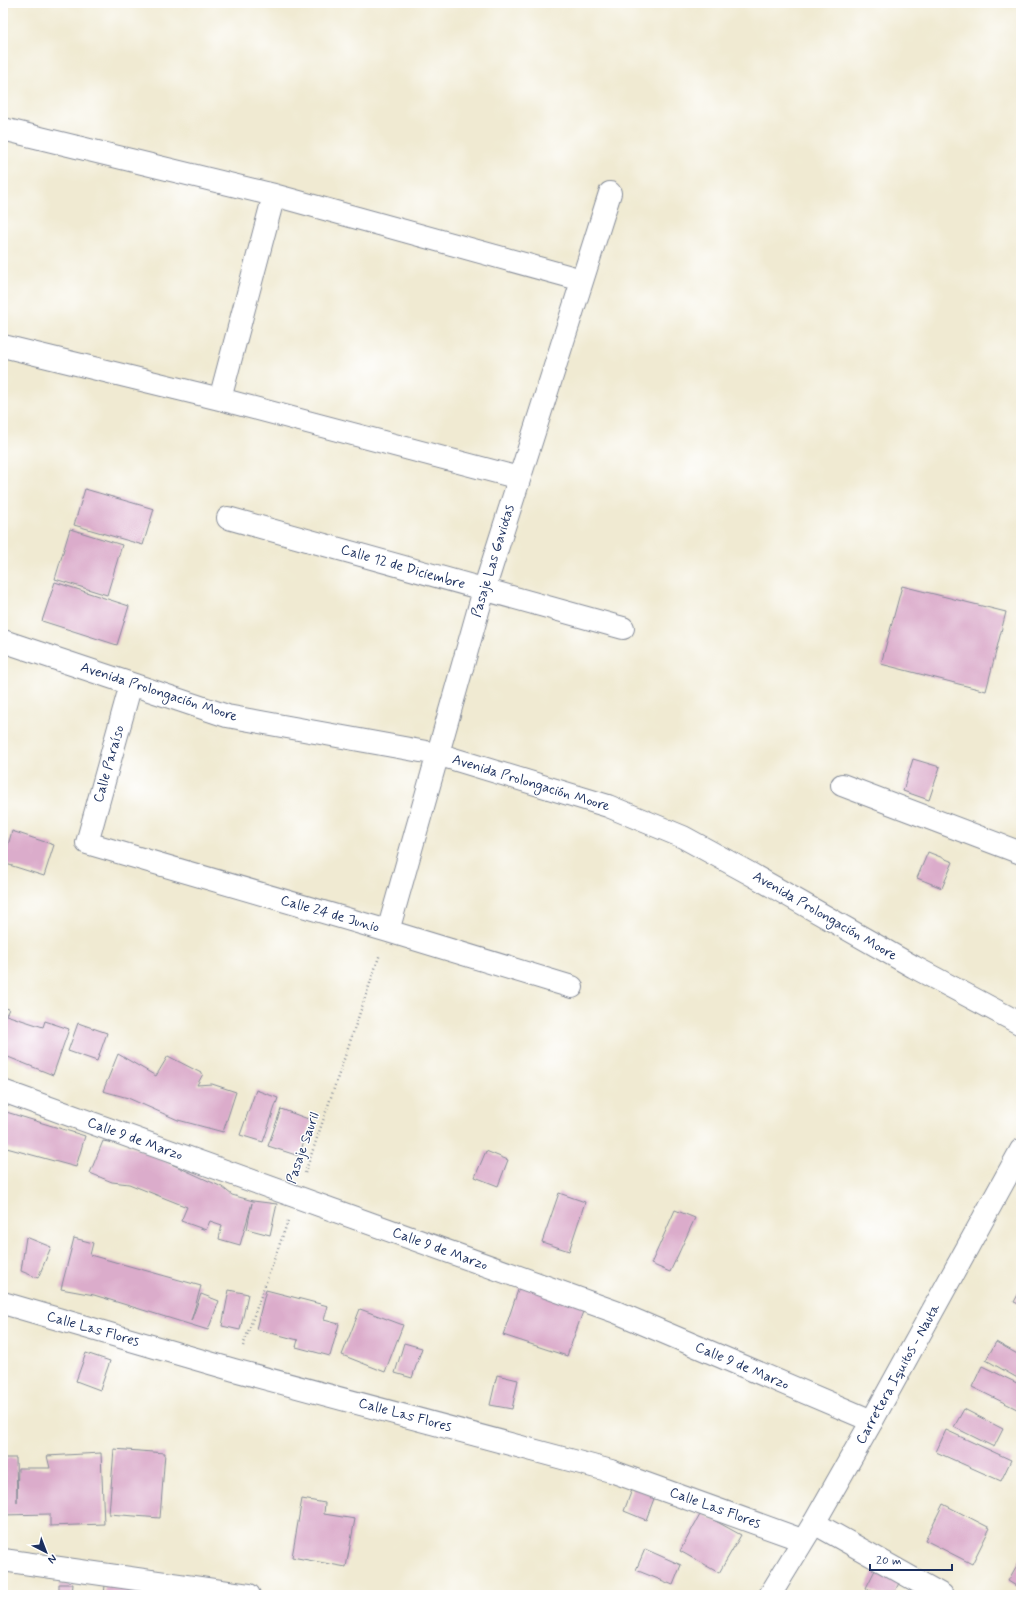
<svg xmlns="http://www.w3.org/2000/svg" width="1024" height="1598" font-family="Mynerve,sans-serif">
<rect width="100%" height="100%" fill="#fff"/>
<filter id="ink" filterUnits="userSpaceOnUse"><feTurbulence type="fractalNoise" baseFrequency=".025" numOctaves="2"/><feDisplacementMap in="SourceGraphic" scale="8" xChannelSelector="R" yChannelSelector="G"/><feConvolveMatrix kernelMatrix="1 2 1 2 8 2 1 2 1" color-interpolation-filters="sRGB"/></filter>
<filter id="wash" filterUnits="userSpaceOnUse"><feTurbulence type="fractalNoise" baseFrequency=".012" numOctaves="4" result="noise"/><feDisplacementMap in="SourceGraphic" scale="16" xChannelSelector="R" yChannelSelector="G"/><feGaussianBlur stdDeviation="0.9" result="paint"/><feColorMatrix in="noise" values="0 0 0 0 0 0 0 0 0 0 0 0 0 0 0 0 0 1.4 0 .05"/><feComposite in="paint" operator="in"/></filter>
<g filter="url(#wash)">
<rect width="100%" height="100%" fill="#f0ead2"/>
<g id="blocks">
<path fill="#dbaccb" d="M85,489L154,509L143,545L74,525Z
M70,529L122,545L107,595L55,579Z
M55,582L129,606L117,645L42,621Z
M902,586L1006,612L986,691L881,664Z
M913,759L940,767L929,800L903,791Z
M12,831L54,845L44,876L3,863Z
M928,852L953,862L942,888L917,878Z
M3,1007L9,1009L6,1015L43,1027L45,1021L69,1029L53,1075L3,1055Z
M78,1023L107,1033L97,1061L68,1051Z
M118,1054L156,1076L168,1056L203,1074L197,1085L212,1084L236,1092L223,1132L178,1120L128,1098L103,1091Z
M256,1090L278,1098L263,1142L240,1135Z
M281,1109L311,1120L299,1156L268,1146Z
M3,1111L85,1136L76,1167L3,1147Z
M103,1141L129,1146L145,1152L222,1187L232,1195L253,1201L277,1204L270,1235L247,1229L252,1203L240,1245L219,1239L222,1225L210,1221L206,1230L181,1221L187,1207L129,1184L112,1182L90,1173Z
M486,1151L508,1160L498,1186L475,1177Z
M559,1193L585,1202L569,1251L542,1242Z
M675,1210L695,1218L670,1272L651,1264Z
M26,1237L51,1247L38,1278L21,1271Z
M74,1238L93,1243L90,1255L201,1286L191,1321L201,1294L219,1301L208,1330L94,1295L61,1289Z
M520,1284L585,1306L567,1356L503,1335Z
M1021,1289V1305L1014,1302Z
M229,1290L248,1294L240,1330L222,1326Z
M266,1290L328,1306L324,1320L339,1324L330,1356L296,1347L298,1340L256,1329Z
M360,1309L403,1325L385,1372L342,1355Z
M996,1342L1021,1356V1380L986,1360Z
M404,1343L422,1348L412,1378L395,1373Z
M86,1353L110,1361L100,1390L76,1381Z
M982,1366L1021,1385V1411L972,1387Z
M497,1375L518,1380L512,1409L490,1405Z
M964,1409L1003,1429L994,1447L954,1427Z
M946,1430L1011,1460L1001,1481L936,1452Z
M114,1449L165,1453L160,1518L109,1514Z
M101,1453L104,1524L50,1526V1514L3,1515V1458H16L17,1503L18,1468H50L47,1456Z
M633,1487L655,1496L646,1520L624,1511Z
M302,1499L325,1503L324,1514L355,1519L346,1567L292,1557Z
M943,1504L990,1528L972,1564L925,1540Z
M701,1513L741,1535L719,1573L680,1551Z
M645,1549L681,1565L673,1585L636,1570Z
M1021,1558V1589L1008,1581Z
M879,1562L903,1575L893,1595H879L866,1588Z
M59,1584H73L72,1595H59Z
M105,1585L149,1592V1595H104Z"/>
</g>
</g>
<g filter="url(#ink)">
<use href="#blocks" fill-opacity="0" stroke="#868c98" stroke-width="1"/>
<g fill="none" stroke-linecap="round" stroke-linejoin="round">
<defs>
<path id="minor" d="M3,129L274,195L582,280
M3,346L220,399L519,478
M220,399L274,195
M228,518L623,628
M3,641L227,716L437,754L608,806L683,837L749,873L914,967L1021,1024
M131,684L87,843L388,931L572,987
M842,785L1021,853
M388,931L484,590L610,193
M3,1091L616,1312L872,1421
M3,1303L234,1370L611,1471L802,1540
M814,1523L942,1595
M3,1560L249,1595"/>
<path id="major" d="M770,1595L814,1523L872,1421L1021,1150"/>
</defs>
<use href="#minor" stroke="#868c98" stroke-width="24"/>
<use href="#major" stroke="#868c98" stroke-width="24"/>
<path stroke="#868c98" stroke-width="2.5" stroke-dasharray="1 3" stroke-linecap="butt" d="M305,1173L380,954
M243,1346L288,1221"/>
<use href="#minor" stroke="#fff" stroke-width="22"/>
<use href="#major" stroke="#fff" stroke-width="22"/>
</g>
</g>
<g text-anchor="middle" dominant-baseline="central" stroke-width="3" stroke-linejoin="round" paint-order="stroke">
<g font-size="14" fill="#1b2f5e" stroke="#fff">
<text transform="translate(493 561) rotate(-73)">Pasaje Las Gaviotas</text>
<text transform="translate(403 567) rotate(16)">Calle 12 de Diciembre</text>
<text transform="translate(159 692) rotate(18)">Avenida Prolongación Moore</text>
<text transform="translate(109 764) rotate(-74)">Calle Paraíso</text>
<text transform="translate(531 783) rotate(17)">Avenida Prolongación Moore</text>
<text transform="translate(330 914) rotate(16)">Calle 24 de Junio</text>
<text transform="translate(825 916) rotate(30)">Avenida Prolongación Moore</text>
<text transform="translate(135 1139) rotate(20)">Calle 9 de Marzo</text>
<text transform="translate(303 1148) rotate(-71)">Pasaje Sauril</text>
<text transform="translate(440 1249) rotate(20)">Calle 9 de Marzo</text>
<text transform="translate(93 1329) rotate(16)">Calle Las Flores</text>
<text transform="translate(742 1366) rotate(23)">Calle 9 de Marzo</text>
<text transform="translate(898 1374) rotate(-61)">Carretera Iquitos - Nauta</text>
<text transform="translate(405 1415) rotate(15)">Calle Las Flores</text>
<text transform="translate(715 1508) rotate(20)">Calle Las Flores</text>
</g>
</g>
<rect width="1024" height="1598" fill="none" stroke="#fff" stroke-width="16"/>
<g transform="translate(46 1552) rotate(138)" stroke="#ffffff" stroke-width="3" paint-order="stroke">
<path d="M0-3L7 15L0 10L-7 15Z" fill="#1b2f5e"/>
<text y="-6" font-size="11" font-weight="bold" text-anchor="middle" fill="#1b2f5e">N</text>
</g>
<path d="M870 1564v6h82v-6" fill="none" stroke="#1b2f5e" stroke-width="2"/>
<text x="876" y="1564" font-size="12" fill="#1b2f5e" stroke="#ffffff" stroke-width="3" paint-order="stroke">20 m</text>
</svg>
